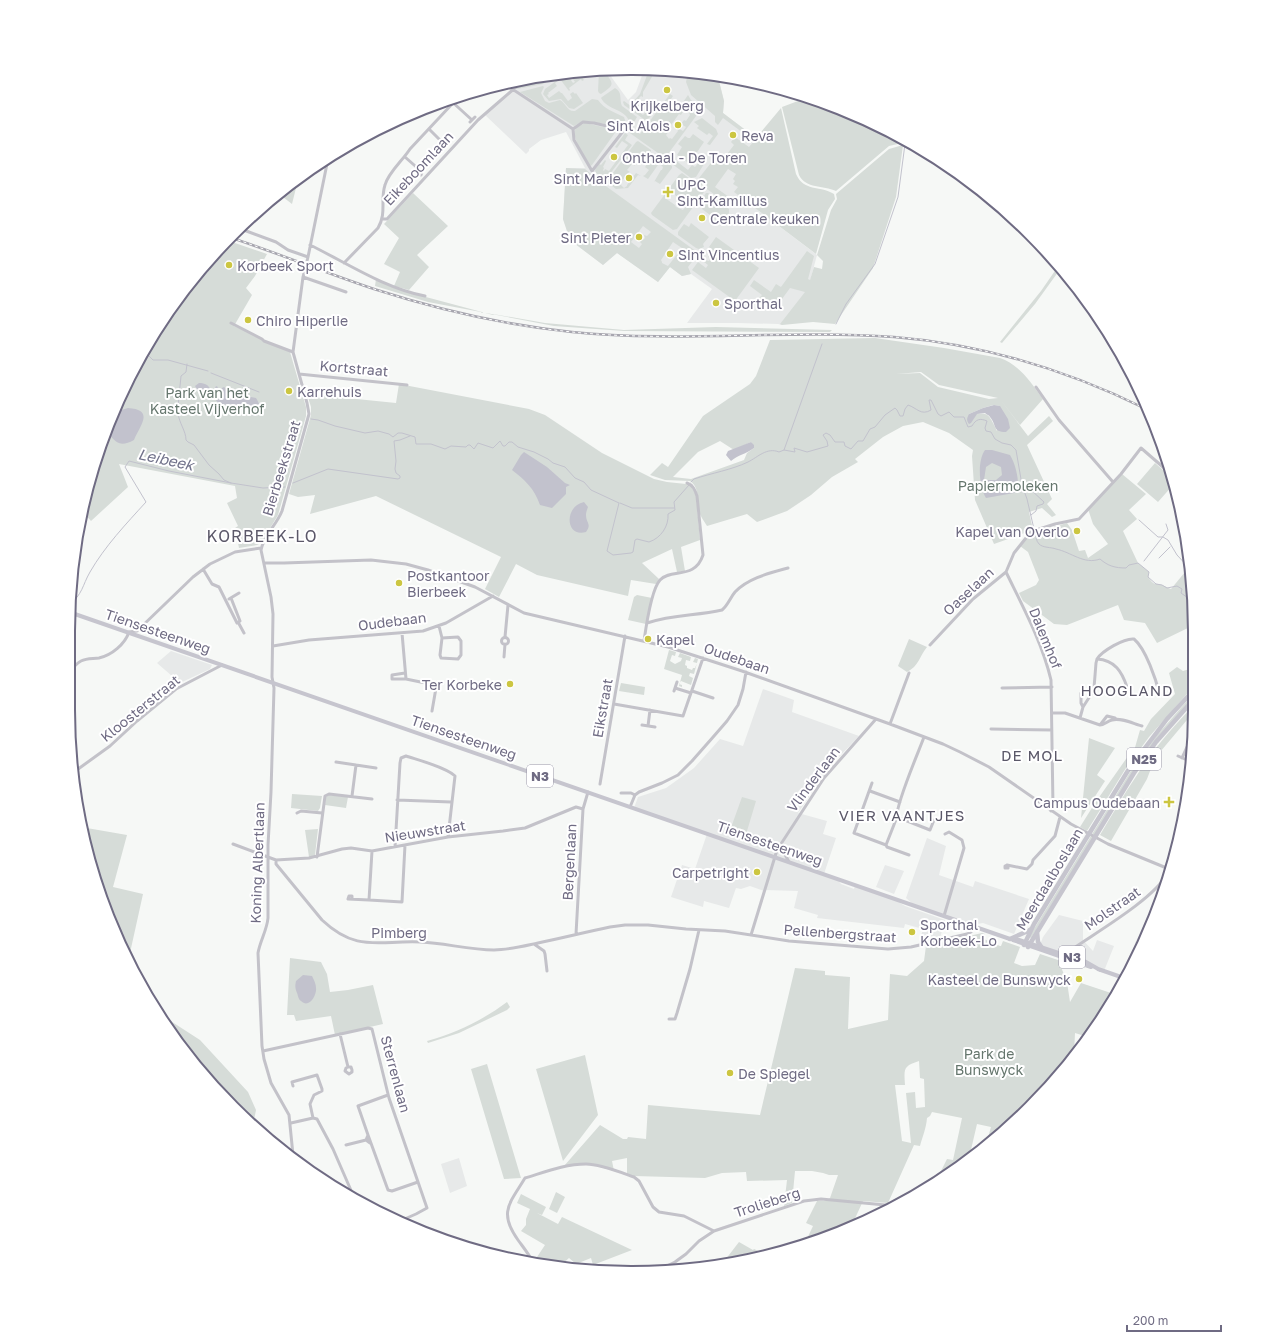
<svg xmlns="http://www.w3.org/2000/svg" width="1263" height="1341" font-family="'Golos Text',sans-serif">
<rect width="100%" height="100%" fill="#f6f8f6"/>
<path fill="#e7e9e9" d="M668,69L718,77L724,101L723,113L756,138L759,211L817,255L806,297L782,325L778,324L738,323H687L712,289L691,274L682,276L670,267L658,282L617,253L603,265L570,240L563,219L566,168H585L566,132L541,140L529,149V151L526,154L484,114L526,80L558,73L607,71L628,100L636,92L644,70Z
M171,651L212,665L210,669L180,683L157,663Z
M763,689L794,700L792,712L859,736L839,757L813,791L798,813L827,821L823,834L836,838L824,874L836,878L841,884L854,889L855,885L892,898L905,906L945,920L940,938L919,943L923,929L905,924L904,928L817,918L818,915L794,908L798,891L765,890L764,891L750,886L741,889L736,888L729,908L704,901L703,907L671,897L682,865L695,869L707,834L634,808L638,797L666,788L694,768L720,739L743,746Z
M927,838L946,846L939,875L973,887L975,881L1029,899L1014,934L983,923L977,924L975,926L914,905L906,898Z
M885,865L904,871L894,894L876,887Z
M1059,915L1083,921V940L1093,951L1097,940L1114,946L1104,971L1038,950L1043,937Z
M1148,917L1154,920L1152,925L1141,945L1135,943Z
M459,1158L467,1186L450,1193L441,1164Z"/>
<path fill="#d6dcd8" fill-rule="evenodd" d="M649,70H652L650,72L653,75L643,92V97L641,96L639,98L641,101L639,103L641,104L640,107L642,109L640,110L632,103L640,94Z
M599,71H604C614,84 615,85 601,94L599,93L598,91Z
M571,72H578L584,80L582,81L581,79L569,88L570,90L569,91L560,79L555,83L557,86L548,93L549,94L547,95L549,98L559,91L561,93H562L568,101L572,98L570,94L573,92L575,94L576,93L583,103L574,109L569,108L561,99L549,101L543,94L545,89L563,76H568L573,83L575,82L570,75Z
M688,72L718,77L724,101L723,113L756,138L781,108L796,174C804,192 819,185 834,194L835,199L828,210L816,254L734,192L738,187L733,184L735,181L733,179L736,174L728,169L715,187L736,202L733,205H729L700,184L699,178L718,154L724,158L734,145L731,142L735,137L749,147L754,141L723,118L718,125L715,122V116L691,95L686,82Z
M560,73L543,84L517,89L516,88L527,80Z
M543,86L544,87L541,93L545,101L549,103L560,100C566,103 567,112 575,111L592,99L598,100C604,109 614,112 624,117L626,123L624,126L620,127L589,121H583L574,126L520,92Z
M615,88C623,92 619,100 622,106L637,117L631,127L640,134L670,94L673,96L671,99L681,105L688,95L691,100L702,108L665,158L627,131V128L629,121C625,109 607,110 601,98L602,97ZM684,110L686,112L688,110L690,115L686,121L684,120L681,124L686,127L683,131L678,128L677,129L678,131L672,139L670,138L669,139L666,135L670,130L668,129L679,114L681,115Z
M806,98L880,126L881,133L892,140L902,143L889,146L836,191C823,185 806,189 799,175L782,107Z
M624,101L643,115L647,111L644,110L645,109L648,110L649,108L654,109L656,107L657,108L649,118L645,120L624,105L623,102Z
M702,118L716,129L718,134L710,145L707,144L713,136L709,133L707,135L697,128L699,126L694,122Z
M585,123L617,130L592,165L590,166C586,158 572,139 575,130C576,126 582,125 585,123Z
M625,133L628,135L625,140L632,145L606,179H603L596,173L595,170L599,164L601,165L605,160L606,161L603,167L604,168L603,170L604,171L605,169L609,171L628,145L622,141L617,148L615,147Z
M693,134L704,142L689,164L684,159L677,155L682,147L678,144L685,136L688,138H690Z
M638,141L651,150V152L648,156L645,153L643,154L634,164L635,166L632,164L627,170L630,172H629L622,181L621,185L624,188L627,186V185L636,173L641,176L638,175L628,188L616,189L608,183L607,181L636,142Z
M903,145L896,197L873,268L835,324L813,322L782,325L780,324L805,292L790,288L774,310L759,298L762,295L750,286L754,280L771,292L776,284L781,287L807,251L814,256L808,279L810,280L814,267L822,269L823,261L817,255L831,210L837,199L836,194L889,149Z
M654,154H656L672,166V168L660,184L655,181L654,182L661,170H662L663,167L660,164L658,165L648,179L643,176L645,175L649,170L645,167Z
M670,156L688,170L692,165L695,167L700,161L704,164L696,177L691,178L668,161V159Z
M566,168L585,169L603,184L697,252L695,258L688,267L691,274L682,276L670,267L658,282L617,253L603,265L570,240L563,219ZM643,226L651,232L647,236L644,235L645,238L643,240L641,239L639,241L642,244L639,248L631,242ZM673,242L682,248L668,266L662,263V262L661,260Z
M682,173L704,189V192L677,229L673,230L652,215L651,213L679,175ZM670,191L680,199L681,198L685,202V204L687,205L683,210L676,207L675,205L665,198Z
M298,181L297,184L292,204L279,194Z
M413,193L448,226L417,255L429,267L409,290L394,286L400,272L384,264L399,238L384,224Z
M706,193H708L729,209V213L725,218L715,222L714,218L702,209L705,204L704,202L703,204L700,202Z
M691,223L709,237L703,244L704,247L699,249L696,248L678,235V232L684,224L689,227Z
M716,237L759,268L735,301L692,270L698,262L706,268L708,265L704,262L705,260L709,261L711,258L708,257L711,253L714,255L716,252L709,247Z
M229,241L267,254L255,276L246,288L252,295L234,326L290,352L306,407V416L278,515L261,543L257,545L239,548L235,528L238,526L227,503L237,498L235,486L119,464L128,487L91,521L83,512L87,485L126,382L185,288Z
M1059,265L1061,268L1035,304L1002,343L1000,342L1041,291Z
M376,279L411,293L493,315V314L545,323L624,330L716,327L832,330L830,332L624,331L554,326L428,302L375,286Z
M875,338L944,348L1000,358C1020,365 1031,383 1043,399L1020,425L1000,399L1028,436L1049,416L1053,421L1027,445L1052,499L1047,504L1056,515L1052,517L1042,508L1029,512L1033,530L994,544L975,500L972,456L973,450L949,433L923,422L903,426L883,437L855,459L858,462L832,477L811,495L787,511L757,522L747,514L707,526C704,521 700,516 699,511C697,501 700,488 690,481L665,480L650,475L662,463L668,467L703,416L750,384L756,376L770,340ZM921,372L939,385L998,398L989,399L938,387L920,373L896,374ZM993,405L1000,406L997,431C987,410 989,414 969,414L983,408ZM720,441L734,450L751,442L754,448L747,453L744,460L691,479L673,477L698,452Z
M399,384L529,409L545,415L602,453L654,479L667,482L686,484L691,486L696,495L700,540L681,547L685,571L677,572L672,549L642,563L659,579L656,584L631,580L628,596L537,575L516,564L499,597L485,589L501,557L376,496L310,514L315,495L298,497L289,494L311,415V407L307,394L396,403Z
M1155,463L1172,478L1173,485L1158,502L1137,484Z
M1122,474L1146,494L1129,510L1137,519L1123,531L1138,563L1149,572L1148,577C1155,587 1155,582 1162,585C1166,586 1167,588 1171,589L1190,566L1192,626L1157,643L1145,623L1124,620L1118,605L1067,625L1054,624L1023,601L1019,593L1036,585L1039,580L1028,552L1020,546L1032,533L1067,523L1072,530L1079,551L1085,550L1088,558L1108,544L1093,524L1088,509Z
M637,595L652,598L646,624L628,620L634,597Z
M909,639L927,647C919,657 919,666 907,672L898,666Z
M669,650L676,652L675,656L672,655L670,661L675,664L681,661L682,658L678,657L680,653L691,657L690,661L686,660L685,665L687,666V668L692,670L693,668H695L697,663L693,662L695,658L698,659L694,674L690,673L689,676L693,678L691,685L681,681L679,684L682,685V687L679,686L682,675L664,669Z
M1194,665V686L1149,737L1138,752L1133,753H1137L1126,768L1087,831L1080,827L1095,803L1126,759L1134,751L1140,730L1144,731L1151,719L1175,694L1169,673L1177,667L1183,671L1193,668Z
M621,683L645,687L644,695L619,691Z
M1194,693L1195,697L1160,735L1092,839L1031,938L1029,937L1132,769L1158,734Z
M1195,704V713L1192,714L1155,758L1147,779L1111,841L1100,835C1112,815 1124,794 1137,775C1153,749 1174,726 1195,704Z
M1089,738L1115,748L1097,775L1105,781L1081,818Z
M292,794L322,796L320,808L318,811L291,808Z
M329,795L348,797L346,808L325,805L326,797Z
M742,797L756,801L744,841L728,836Z
M81,827L127,835L113,887L143,894L128,962Z
M318,829L315,855L309,857L305,830Z
M982,933L985,934L984,939L1000,946H1001L1003,941L1020,947L1014,963L1022,966L1035,965L1040,954L1064,962L1063,964L1061,967L1067,982L1070,1002L1081,983L1114,994C1109,1010 1099,1024 1088,1037L1075,1033L1074,1054L1030,1108L987,1141L991,1127L977,1124L970,1154L937,1179L947,1159L953,1160L962,1118L932,1112L930,1116L927,1118C926,1129 923,1135 920,1146L914,1145L888,1203L863,1201L852,1225L813,1243L804,1245L813,1226L806,1223L817,1201H827L830,1198L838,1175H829L823,1173L812,1171H795L792,1203L784,1206L787,1180L747,1181L746,1172L722,1173L705,1178L634,1176L627,1175V1158L612,1161L614,1171L586,1163L564,1166L600,1125L623,1139H627L628,1137L646,1139L648,1105L760,1115L795,968L825,971V975L850,977L848,1029L888,1020L890,974L907,976L924,961L926,946ZM919,1061L920,1078L924,1079L925,1107L916,1108L915,1092L906,1093L911,1143L902,1141L895,1085H905C904,1069 903,1066 919,1061Z
M290,958L321,962L327,974L330,992L348,990L373,985L383,1024L335,1035L331,1016L296,1021L294,1015H287Z
M507,1002L510,1007L507,1010L459,1033L428,1043L427,1041C456,1033 483,1020 507,1002Z
M156,1007L166,1018L200,1040L248,1092L256,1110L253,1125L185,1053Z
M585,1055L598,1115L563,1161L536,1069Z
M487,1064L521,1178L504,1179L471,1069Z
M556,1192L565,1197L557,1213L549,1209Z
M521,1194L546,1207L542,1215L537,1213L558,1224L562,1217L632,1250L593,1265L591,1258L576,1264L569,1258L560,1266L535,1262V1260L545,1245L521,1231L526,1225V1219L530,1209L517,1203Z
M739,1242L753,1250L754,1249L765,1254L722,1264Z"/>
<path fill="#c2c2cd" fill-rule="evenodd" d="M199,383C205,383 209,385 211,391L214,390L216,386L218,387L210,400H208L204,395L200,394L195,386Z
M224,387L231,393L256,398C260,405 262,409 257,416C245,416 247,410 238,406C229,403 221,408 215,399L222,388Z
M994,405L1000,406L1008,419L1010,428L1006,432C992,432 997,425 990,417C989,415 987,415 985,413L977,414L971,423L969,424C966,420 967,418 969,414L983,408Z
M128,408C155,410 140,425 134,440C121,447 117,444 108,433L115,412Z
M751,442L754,445V448C746,454 738,455 731,461L726,455L728,451Z
M985,450H992L1010,455C1016,465 1019,480 1018,491L1014,493L986,498C979,487 977,461 985,450ZM992,463L1001,467L1002,475L996,480H984L986,467Z
M524,452L547,467L565,483L570,485L566,487V494L552,508L540,505C534,488 525,480 512,470L521,455Z
M584,502L588,507C587,510 586,512 586,515C586,523 592,524 586,532C565,538 564,506 584,502Z
M303,975L312,976C314,980 316,984 316,988C317,995 309,1009 301,1001C298,999 298,995 297,993C295,988 295,986 296,981Z"/>
<g fill="none" stroke-linecap="round" stroke-linejoin="round">
<path stroke="#c2c2cd" stroke-width="1" d="M881,127L882,132L891,138L905,142
M836,324L846,304L875,264L898,197L905,144
M145,352L153,360H168L208,371
M187,364L186,372L181,376C180,388 178,401 178,413C179,423 186,431 186,440L188,442L194,445L209,465L219,474L224,480L231,483L263,488L285,487
M211,373L259,392
M311,419L318,420L335,426L365,433L378,431L389,434L393,437L398,433H402L415,437L416,444H431L445,449L451,446L466,447L468,445H470L474,449L478,443L493,448L500,441L503,446H505L509,442H512L518,447L534,452L548,459L553,463L565,467L575,478L584,482L591,490L619,503L607,551L613,555L631,553L633,552L635,540L637,539L649,542C661,538 669,526 668,514L675,510L674,502L689,485
M784,450L822,344
M691,482L694,479C712,473 731,470 748,462C758,457 767,447 779,452L784,450L795,452L794,448L807,452L828,446L827,441L823,435L826,433L830,435L835,442H844L845,446L851,449L858,441H863L870,429L875,427L885,415L895,408L897,410L900,416H903L905,409L908,405C917,408 921,416 931,410L929,400H931L938,414L941,416L949,412L954,417H964L968,427L972,426C976,419 980,418 987,421L985,428L986,431L991,432L995,439L1002,443L1011,445L1016,450L1022,485L1027,499L1034,529
M293,483L328,469L398,479L400,478V476L396,473L395,469L396,461L394,441L400,440L410,436
M1023,487L1030,489L1044,502L1043,504L1037,506L1036,511L1031,515
M1018,490L1023,492
M620,503L632,508H674
M1139,520L1158,537H1163L1168,540L1177,555L1191,570
M1035,532C1036,536 1036,541 1039,544C1043,548 1051,547 1056,549C1071,552 1084,565 1100,559C1108,566 1115,568 1126,568L1129,565L1138,563L1149,572L1148,577L1156,584L1162,585L1167,588L1177,586L1182,589L1181,593L1191,600
M1159,558L1170,547
M1144,561L1168,530L1166,524
M69,605C83,594 82,586 90,572C105,546 126,524 146,502L125,467L129,461L169,471L231,483"/>
<path stroke="#c3c2c9" stroke-width="3" d="M506,85L573,129
M449,99L472,120
M470,122L475,117
M583,122L594,123L624,130L592,171L574,140L573,129Z
M429,129L442,142
M369,135H374L377,131
M440,144L445,139
M405,157L422,172L421,175
M382,219H387L478,120L523,81
M241,229L276,242L288,250L308,257
M310,245C347,263 384,288 425,296
M344,263L378,228C387,213 380,200 385,185C388,173 403,160 410,149L453,103
M303,277L346,292
M231,323L262,339L264,341L293,352
M299,374L407,385
M1036,387L1059,420L1113,482
M264,563H284L371,560L406,564L428,570L475,587L524,613L668,647L742,671L890,724L943,744L960,752L989,767L1071,824L1108,844L1169,869
M203,569L212,584L219,587L237,623L240,621L231,598
M1006,572C1023,607 1042,642 1051,680L1053,807L1051,811
M229,599L239,593
M238,622L244,633
M647,623C674,614 696,616 722,610C728,605 730,598 735,592C748,578 770,573 788,568
M439,626L442,638L440,655L441,658L458,659L461,655V641L458,637L442,638
M402,633L406,679
M505,637L508,605
M501.5 641a3.5 3.5 0 1 1 7 0a3.5 3.5 0 1 1-7 0Z
M644,641C646,627 651,590 660,580C671,568 695,580 703,555L697,496C695,490 693,485 687,483
M930,645L973,599L1006,572L1014,553L1030,533L1033,531L1055,524L1079,519L1121,474L1141,448L1171,474
M273,646L309,640L423,631L446,623L493,596
M504,657L505,644
M1097,659C1102,651 1124,638 1134,639C1146,649 1156,680 1160,695
M405,673L392,675V679H406L435,685L436,688L432,711
M68,675C72,669 75,664 81,661C87,658 93,659 99,658C112,655 125,644 129,632L137,631L193,577L210,564L235,552L261,548
M675,688L691,693
M1002,688L1052,687
M674,691L677,682
M692,691L713,698
M1081,693V703L1083,707
M614,704L683,716L703,658
M1052,713H1065L1100,725C1105,725 1107,721 1112,720C1121,717 1134,724 1142,726
M1080,718L1083,707L1092,693L1094,688L1096,663L1097,659C1115,660 1122,672 1127,687
M890,724L909,673
M642,725L655,727
M1100,725L1107,716L1115,718
M648,726L650,710
M991,729L1052,730
M1178,756L1187,760
M1182,758L1188,745L1192,743
M336,762L376,768
M74,772L110,746L137,721L176,689L222,665
M872,783L854,833L886,845
M600,784L625,636
M870,791L900,802
M621,793H631L635,795
M352,796L356,765
M397,800L451,802
M630,807L635,795L639,792L662,783L678,775L692,761L714,736L727,721L738,705L743,689L746,672
M297,813L301,811L322,813
M897,817C895,806 919,751 924,737
M233,844L276,860L309,858L342,849L351,848L372,851L448,837L503,831L525,828L576,807L583,809
M781,844L782,849L789,862
M395,847L400,763L401,758L406,756C418,760 446,767 455,776L448,837
M372,851L369,900L402,902L405,845
M909,855L887,847L886,845L897,817L930,830L934,820
M317,857L325,796L329,794L372,799
M276,860V864L322,920C357,953 379,940 421,942C445,943 469,950 494,950C509,950 524,946 538,943C562,938 586,932 610,927L625,925H648L686,929L725,931L789,941L888,949L911,947L967,934L971,932L975,926
M1007,865L1027,869L1032,864L1033,860L1055,836L1060,817
M1007,865L1008,868H1005V866Z
M352,899V896H349L348,899L369,900
M944,916L964,848L962,840L949,832L945,834
M576,934L583,809L588,792
M751,935L777,850L824,778L876,719
M534,944L544,951L545,954L547,971
M1067,956L1071,950C1095,933 1154,899 1167,874
M669,1019H675L677,1013L690,969L699,930
M340,1034L348,1067H351L352,1070V1072L349,1074L345,1071L346,1068L348,1067
M263,1051L368,1028L372,1029L389,1098L427,1208L416,1214L400,1221
M293,1086L292,1082L317,1075L322,1089V1091L314,1095L310,1104L313,1118
M291,1123L313,1118L317,1119L333,1149L353,1195
M368,1135L358,1106L388,1095
M370,1143L366,1140L368,1135L388,1190L392,1191L418,1182
M346,1145L366,1140
M293,1155L289,1115L271,1083L264,1059L262,1046L258,953C260,941 267,930 268,918V845L271,792L274,688L272,677L273,614L271,597L261,550C263,537 277,524 282,511L309,414L307,403L293,352L303,277L308,257L328,159
M532,1261C529,1254 523,1247 518,1240C498,1212 510,1203 525,1178C545,1172 565,1164 586,1164C600,1164 620,1172 634,1177L639,1181L653,1207L659,1212L684,1216L714,1231
M659,1270L675,1262L686,1254L699,1241L714,1231L804,1201L821,1199L896,1206"/>
<path stroke="#c6c5ce" stroke-width="4" d="M69,612L1010,939L1019,940L1086,962L1100,970
M1013,940L1091,967
M1098,969L1124,978"/>
<path stroke="#c6c5ce" stroke-width="4.5" d="M1037,932L1038,942L1042,948
M1010,939L1028,931L1031,929
M1024,945L1034,924L1084,842L1129,769L1167,719L1194,690
M1028,947L1134,773L1156,742L1195,698"/>
<defs>
<path id="rail" d="M232,238C280,254 326,273 374,289C439,310 505,325 572,332C679,343 787,329 894,337C982,344 1067,370 1146,409"/>
</defs>
<use href="#rail" stroke="#a7a6af" stroke-width="2.5"/>
<use href="#rail" stroke="#fff" stroke-width="1" stroke-dasharray="3" stroke-linecap="butt"/>
</g>
<g fill="#ccc641" stroke="#fff" stroke-width="1.5">
<circle cx="667" cy="90" r="4"/>
<circle cx="678" cy="125" r="4"/>
<circle cx="733" cy="135" r="4"/>
<circle cx="614" cy="157" r="4"/>
<circle cx="629" cy="178" r="4"/>
<path d="M666 186h4v4h4v4h-4v4h-4v-4h-4v-4h4z"/>
<circle cx="702" cy="218" r="4"/>
<circle cx="639" cy="237" r="4"/>
<circle cx="670" cy="254" r="4"/>
<circle cx="229" cy="265" r="4"/>
<circle cx="716" cy="303" r="4"/>
<circle cx="248" cy="320" r="4"/>
<circle cx="289" cy="391" r="4"/>
<circle cx="1077" cy="531" r="4"/>
<circle cx="399" cy="583" r="4"/>
<circle cx="648" cy="639" r="4"/>
<circle cx="510" cy="684" r="4"/>
<path d="M1167 796h4v4h4v4h-4v4h-4v-4h-4v-4h4z"/>
<circle cx="757" cy="872" r="4"/>
<circle cx="912" cy="932" r="4"/>
<circle cx="1079" cy="979" r="4"/>
<circle cx="730" cy="1073" r="4"/>
</g>
<g text-anchor="middle" dominant-baseline="central" stroke-width="4" stroke-linejoin="round" paint-order="stroke">
<g fill="#fff" stroke="#9a97a8" stroke-width="1">
<rect x="1127" y="748" width="34" height="22" rx="3"/>
<rect x="527" y="765" width="26" height="22" rx="3"/>
<rect x="1059" y="946" width="26" height="22" rx="3"/>
</g>
<g font-size="13" font-weight="bold" fill="#6f6b83">
<text x="1144" y="759">N25</text>
<text x="540" y="776">N3</text>
<text x="1072" y="957">N3</text>
</g>
<g font-size="14" fill="#6f6b83" stroke="#fff" text-anchor="start">
<text x="667" y="105" text-anchor="middle">Krijkelberg</text>
<text x="670" y="125" text-anchor="end">Sint Alois</text>
<text x="741" y="135">Reva</text>
<text x="622" y="157">Onthaal - De Toren</text>
<text x="621" y="178" text-anchor="end">Sint Marie</text>
<text x="677" y="184">UPC<tspan x="677" dy="16">Sint-Kamillus</tspan></text>
<text x="710" y="218">Centrale keuken</text>
<text x="631" y="237" text-anchor="end">Sint Pieter</text>
<text x="678" y="254">Sint Vincentius</text>
<text x="237" y="265">Korbeek Sport</text>
<text x="724" y="303">Sporthal</text>
<text x="256" y="320">Chiro Hiperlie</text>
<text x="297" y="391">Karrehuis</text>
<text x="1069" y="531" text-anchor="end">Kapel van Overlo</text>
<text x="407" y="575">Postkantoor<tspan x="407" dy="16">Bierbeek</tspan></text>
<text x="656" y="639">Kapel</text>
<text x="502" y="684" text-anchor="end">Ter Korbeke</text>
<text x="1160" y="802" text-anchor="end">Campus Oudebaan</text>
<text x="749" y="872" text-anchor="end">Carpetright</text>
<text x="920" y="924">Sporthal<tspan x="920" dy="16">Korbeek-Lo</tspan></text>
<text x="1071" y="979" text-anchor="end">Kasteel de Bunswyck</text>
<text x="738" y="1073">De Spiegel</text>
</g>
<g font-size="14" fill="#6f6b83" stroke="#fff">
<text transform="translate(418 168) rotate(-47)">Eikeboomlaan</text>
<text transform="translate(354 368) rotate(5)">Kortstraat</text>
<text transform="translate(281 468) rotate(-73)">Bierbeekstraat</text>
<text transform="translate(968 591) rotate(-43)">Oaselaan</text>
<text transform="translate(392 621) rotate(-7)">Oudebaan</text>
<text transform="translate(158 631) rotate(19)">Tiensesteenweg</text>
<text transform="translate(1046 638) rotate(68)">Dalemhof</text>
<text transform="translate(737 658) rotate(19)">Oudebaan</text>
<text transform="translate(140 708) rotate(-39)">Kloosterstraat</text>
<text transform="translate(602 708) rotate(-80)">Eikstraat</text>
<text transform="translate(464 737) rotate(19)">Tiensesteenweg</text>
<text transform="translate(813 779) rotate(-53)">Vlinderlaan</text>
<text transform="translate(425 831) rotate(-9)">Nieuwstraat</text>
<text transform="translate(770 843) rotate(19)">Tiensesteenweg</text>
<text transform="translate(569 862) rotate(-87)">Bergenlaan</text>
<text transform="translate(257 863) rotate(-88)">Koning Albertlaan</text>
<text transform="translate(1049 879) rotate(-59)">Meerdaalboslaan</text>
<text transform="translate(1112 908) rotate(-35)">Molstraat</text>
<text x="399" y="932">Pimberg</text>
<text transform="translate(840 933) rotate(4)">Pellenbergstraat</text>
<text transform="translate(396 1074) rotate(75)">Sterrenlaan</text>
<text transform="translate(767 1202) rotate(-18)">Trolieberg</text>
</g>
<g font-size="14" fill="#65766d" stroke="#fff">
<text x="207" y="392">Park van het<tspan x="207" dy="16">Kasteel Vijverhof</tspan></text>
<text x="1008" y="485">Papiermoleken</text>
<text x="989" y="1053">Park de<tspan x="989" dy="16">Bunswyck</tspan></text>
</g>
<g font-size="15" font-style="italic" fill="#71728b" stroke="#fff">
<text transform="translate(166 459) rotate(12)">Leibeek</text>
</g>
<g font-size="15" letter-spacing="1" fill="#5b5869" stroke="#fff">
<text x="1127" y="690">HOOGLAND</text>
<text x="1032" y="755">DE MOL</text>
<text x="902" y="815">VIER VAANTJES</text>
</g>
<g font-size="16" letter-spacing="1" fill="#5b5869" stroke="#fff">
<text x="262" y="536">KORBEEK-LO</text>
</g>
</g>
<path d="M0 0H1263V1341H0ZM631 75H632A556 556 0 0 1 1188 631V710A556 556 0 0 1 632 1266H631A556 556 0 0 1 75 710V631A556 556 0 0 1 631 75Z" fill="#fff" fill-rule="evenodd"/>
<path fill="none" stroke="#6f6b83" stroke-width="2" d="M631 75H632A556 556 0 0 1 1188 631V710A556 556 0 0 1 632 1266H631A556 556 0 0 1 75 710V631A556 556 0 0 1 631 75Z"/>
<path d="M1127 1325v6h94v-6" fill="none" stroke="#6f6b83" stroke-width="2"/>
<text x="1133" y="1325" font-size="12" fill="#6f6b83" stroke="#ffffff" stroke-width="3" paint-order="stroke">200 m</text>
</svg>
